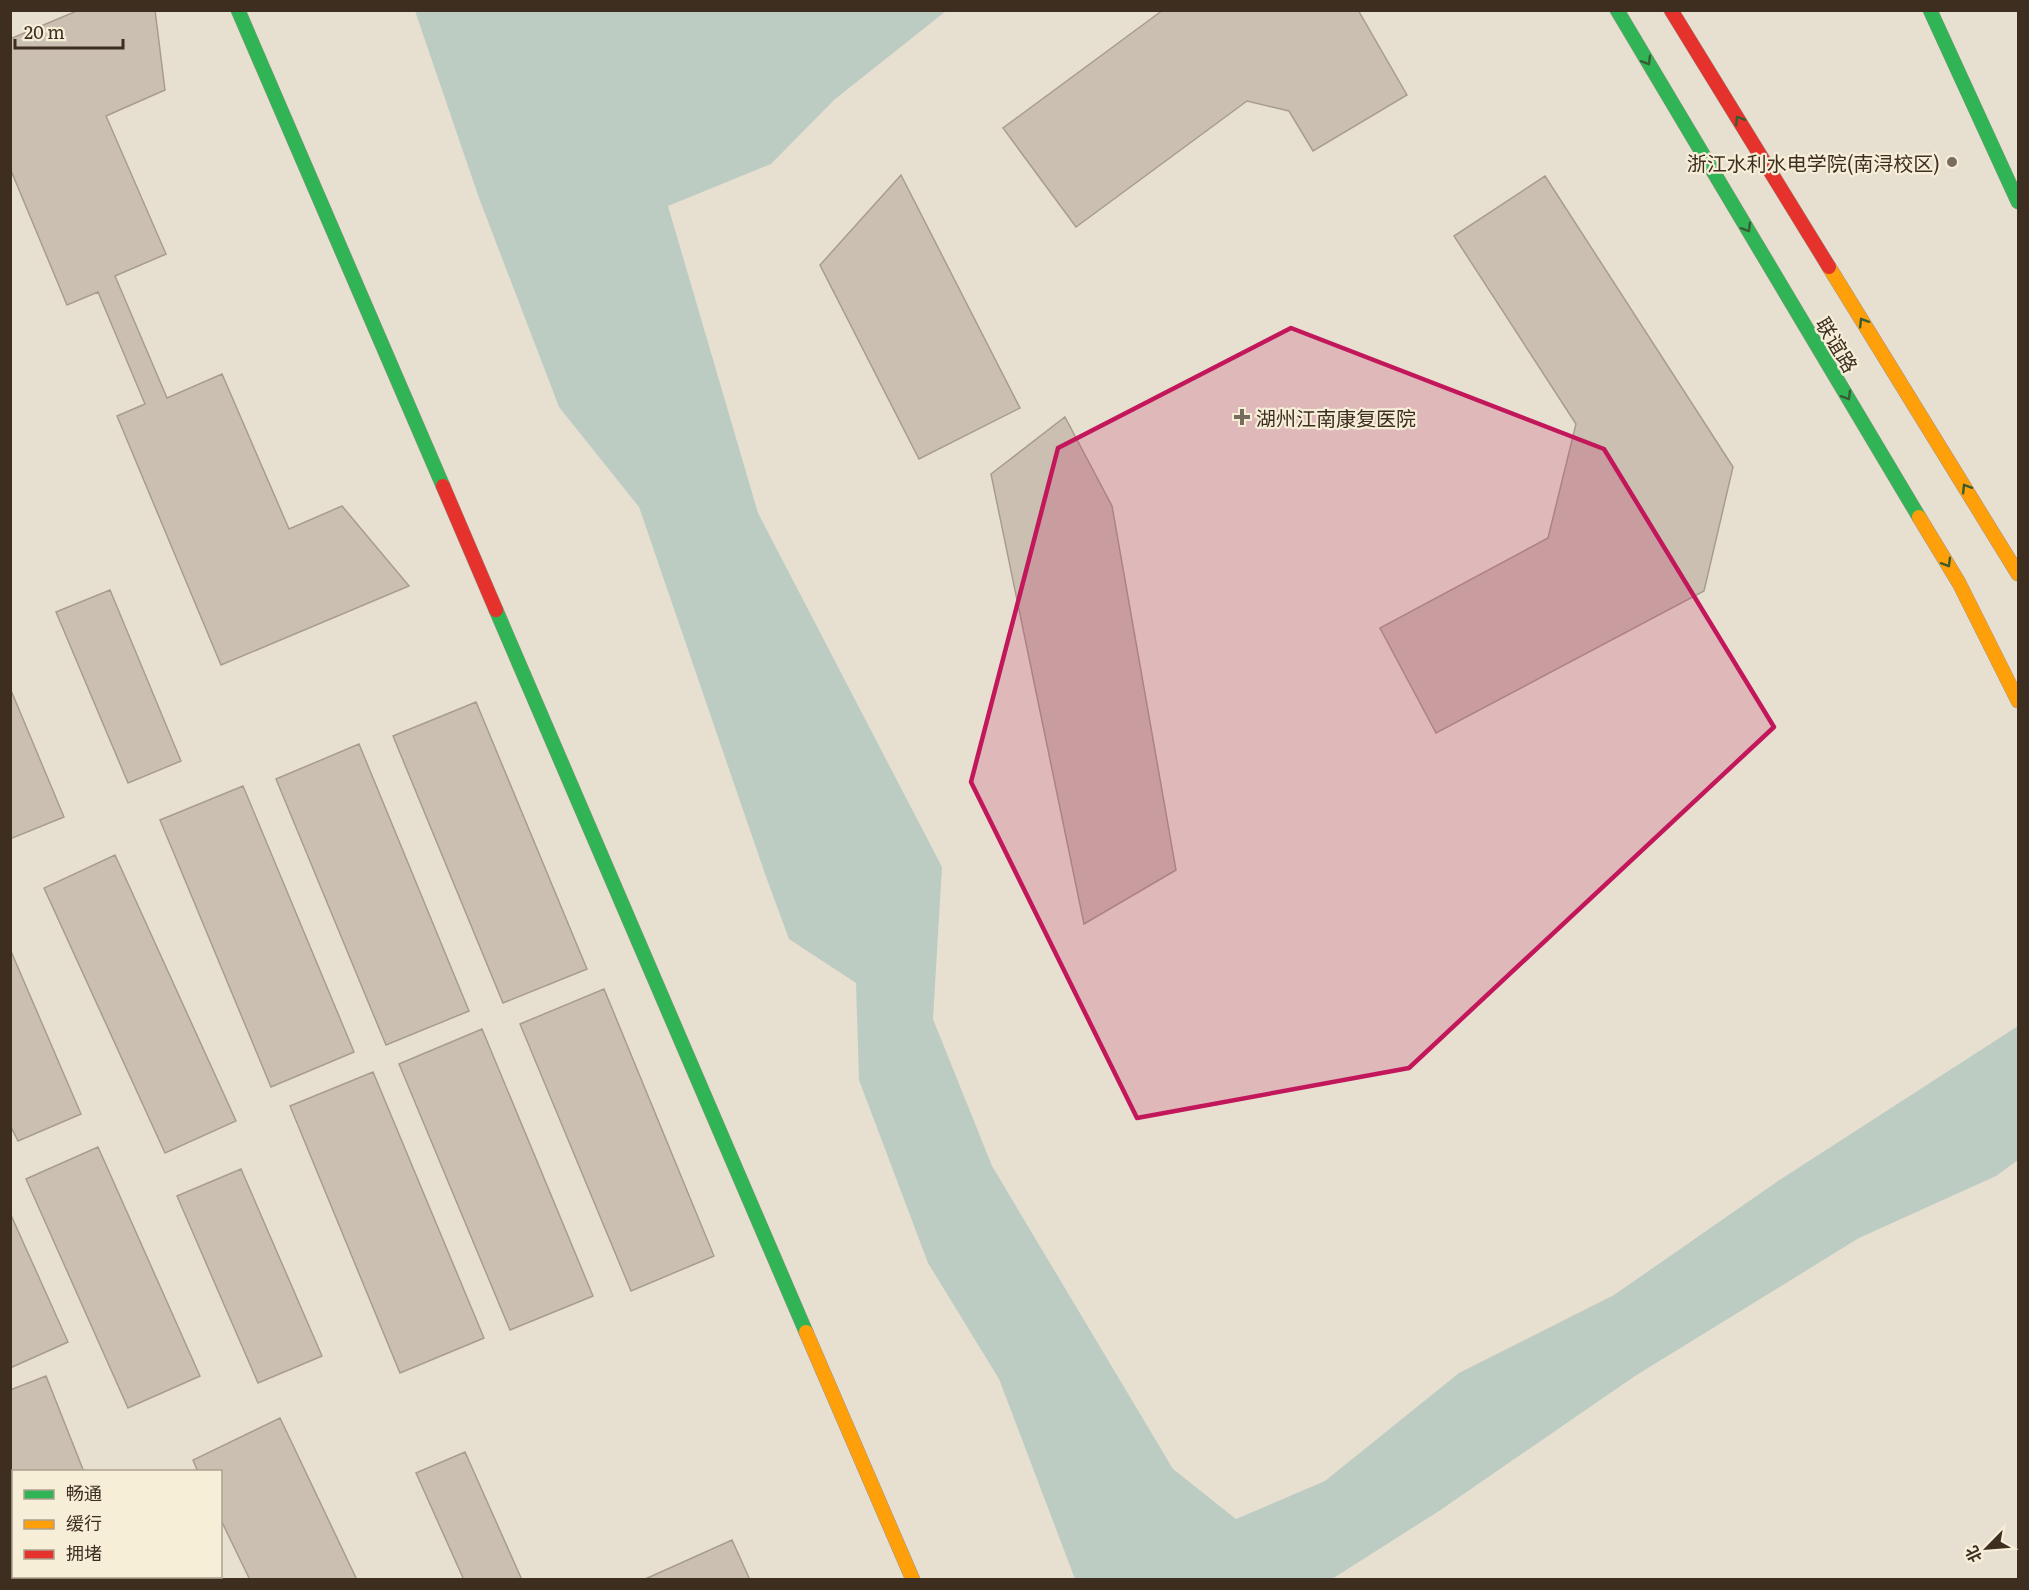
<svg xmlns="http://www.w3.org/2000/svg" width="2029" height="1590" font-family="Literata,'Noto Sans SC',serif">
<rect width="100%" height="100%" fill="#e7e0d1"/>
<path fill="#bcccc2" d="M415,11H946L834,100L771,164L668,206L758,513L942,867L933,1019L992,1166L1173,1469L1236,1519L1325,1481L1459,1373L1614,1295L1778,1181L2018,1026V1160L1996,1176L1859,1238L1635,1376L1439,1511L1332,1579H1075L999,1379L928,1263L859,1080L856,983L789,939L765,874L639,507L559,407L479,198Z"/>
<path fill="#cbbfb2" stroke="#a89c90" stroke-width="1.5" d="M79,10H155L165,90L106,116L166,254L115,276L167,398L222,374L289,529L342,506L409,586L221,665L117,416L145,404L98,292L67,305L10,168V39Z
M1163,10H1358L1407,95L1313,151L1289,111L1247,101L1076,227L1003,128Z
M901,175L1020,408L919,459L820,265Z
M1545,176L1733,467L1704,591L1436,733L1380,628L1548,538L1576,424L1454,236Z
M1065,417L1112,506L1176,870L1084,924L991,474Z
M110,590L181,761L128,783L56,612Z
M10,688L64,817L10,839Z
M476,702L587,969L503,1003L393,736Z
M359,744L469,1011L386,1045L276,779Z
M243,786L354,1052L271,1087L160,820Z
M115,855L236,1121L165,1153L44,888Z
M10,949L81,1114L18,1141L10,1125Z
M604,989L714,1256L631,1291L520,1024Z
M482,1029L593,1296L510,1330L399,1064Z
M373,1072L484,1338L400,1373L290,1106Z
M98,1147L200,1376L128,1408L26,1179Z
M241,1169L322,1356L258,1383L177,1196Z
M10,1213L68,1342L10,1368Z
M46,1376L84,1472H14V1498L10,1491V1390Z
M280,1418L357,1580H250L220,1518V1472H198L193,1460Z
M465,1452L522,1580H464L416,1473Z
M732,1540L750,1580H643Z
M45,1576H126L127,1580H46Z"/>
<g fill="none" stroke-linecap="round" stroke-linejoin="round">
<defs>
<path id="fast" d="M238,10L443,486
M1617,10L1919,517
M1930,10L2018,202
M496,610L806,1332"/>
<path id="slow" d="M1829,267L2018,574
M1919,517L1959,583L2018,701
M806,1332L913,1580"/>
<path id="jam" d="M1671,10L1829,267
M443,486L496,610"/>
</defs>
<use href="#fast" stroke="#9c958a" stroke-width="15"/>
<use href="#slow" stroke="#9c958a" stroke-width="15"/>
<use href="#jam" stroke="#9c958a" stroke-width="15"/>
<use href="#fast" stroke="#30b455" stroke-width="14"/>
<use href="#slow" stroke="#ff9f0a" stroke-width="14"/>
<use href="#jam" stroke="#e5322d" stroke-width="14"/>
</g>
<defs><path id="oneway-chevron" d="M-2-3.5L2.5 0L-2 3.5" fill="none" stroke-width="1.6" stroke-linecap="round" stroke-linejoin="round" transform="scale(1.5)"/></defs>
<g stroke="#385d33">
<use href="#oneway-chevron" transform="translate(1647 61) rotate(59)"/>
<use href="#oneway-chevron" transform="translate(1739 120) rotate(-122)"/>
<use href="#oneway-chevron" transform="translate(1747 228) rotate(59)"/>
<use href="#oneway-chevron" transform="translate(1863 322) rotate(-122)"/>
<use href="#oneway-chevron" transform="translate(1847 396) rotate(59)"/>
<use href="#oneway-chevron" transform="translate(1966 488) rotate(-122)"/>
<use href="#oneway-chevron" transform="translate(1947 563) rotate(59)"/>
</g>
<path fill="#c2185b" fill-opacity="0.2" stroke="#c2185b" stroke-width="4.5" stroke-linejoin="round" d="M1291,328L1604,449L1774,727L1409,1068L1137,1118L971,782L1058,448Z"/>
<g fill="#786c5e" stroke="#f7eed8" stroke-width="2">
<circle cx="1952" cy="162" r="6"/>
<path d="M1239 408h6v6h6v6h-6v6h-6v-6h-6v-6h6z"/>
</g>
<g text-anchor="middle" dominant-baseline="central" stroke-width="4.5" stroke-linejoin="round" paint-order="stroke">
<g font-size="20" fill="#3d2e20" stroke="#f7eed8" text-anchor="end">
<text x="1940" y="162">浙江水利水电学院(南浔校区)</text>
<text x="1256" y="417" text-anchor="start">湖州江南康复医院</text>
</g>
<g font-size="20" fill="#3d2e20" stroke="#f7eed8">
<text transform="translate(1838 344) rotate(59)">联谊路</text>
</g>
</g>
<rect width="2029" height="1590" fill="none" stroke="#3d2e20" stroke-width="24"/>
<rect x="12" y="1470" width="210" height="108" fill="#f7eed8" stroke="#ada18e" stroke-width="1.5"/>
<rect x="24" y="1490" width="30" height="9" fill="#30b455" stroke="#ada18e" stroke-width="1.5"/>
<text x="66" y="1500" font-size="18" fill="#3d2e20">畅通</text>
<rect x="24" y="1520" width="30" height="9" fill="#ff9f0a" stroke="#ada18e" stroke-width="1.5"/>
<text x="66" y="1530" font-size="18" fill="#3d2e20">缓行</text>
<rect x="24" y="1550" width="30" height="9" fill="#e5322d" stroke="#ada18e" stroke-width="1.5"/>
<text x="66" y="1560" font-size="18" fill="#3d2e20">拥堵</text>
<g transform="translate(1987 1548) rotate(245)" stroke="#f7eed8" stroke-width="4.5" paint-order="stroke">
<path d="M0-4.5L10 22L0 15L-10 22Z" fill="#3d2e20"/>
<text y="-9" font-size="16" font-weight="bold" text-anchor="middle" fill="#3d2e20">北</text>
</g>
<path d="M15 39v9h108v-9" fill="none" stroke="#3d2e20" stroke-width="3"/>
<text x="24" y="39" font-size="18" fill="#3d2e20" stroke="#f7eed8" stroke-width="4.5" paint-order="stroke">20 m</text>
</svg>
